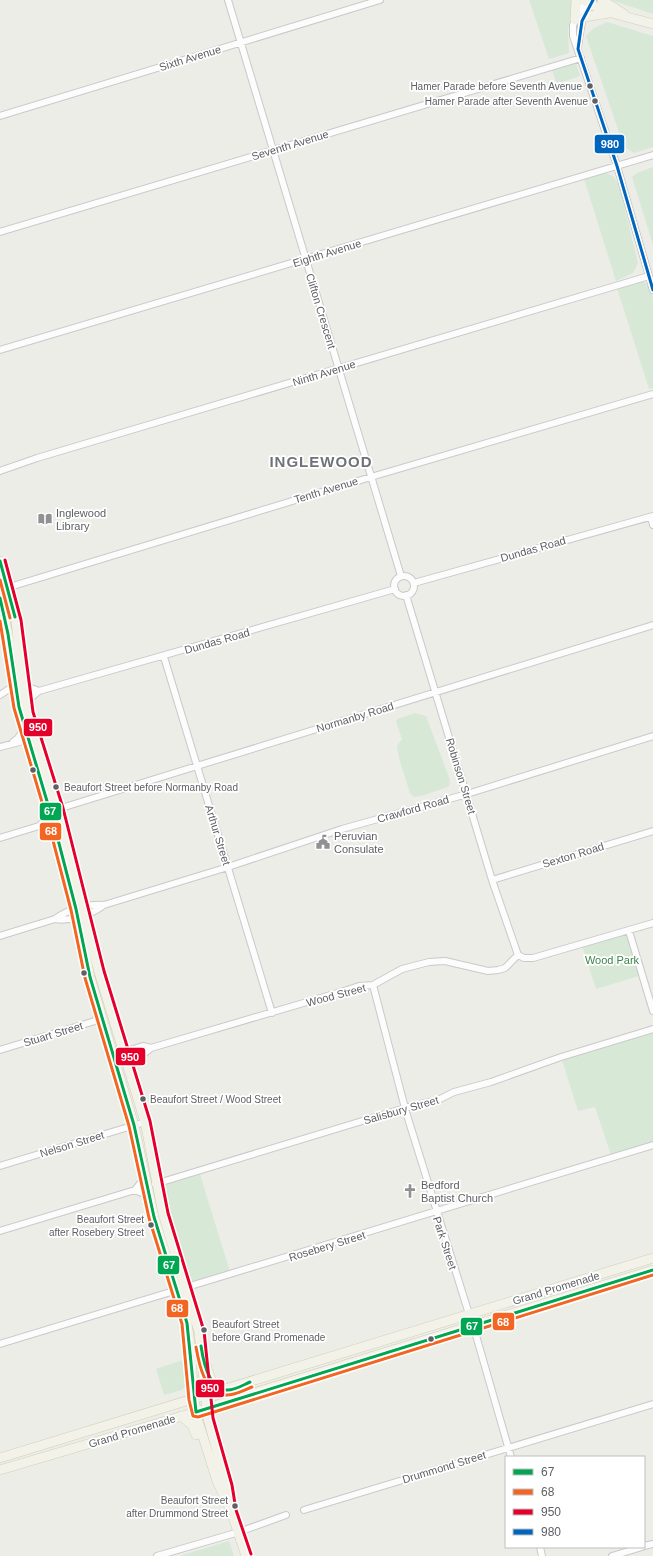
<svg xmlns="http://www.w3.org/2000/svg" width="653" height="1556" font-family="Arial,sans-serif">
<rect width="100%" height="100%" fill="#edede8"/>
<path fill="#d7e8d7" d="M529,0H572V12L568,29L569,53L549,59Z
M611,0H653V14Z
M607,22L653,36V147L634,153L624,147L586,36L594,28Z
M576,63L580,76L557,84L552,70Z
M653,167V245L632,177L637,173Z
M606,173L613,176L619,185L638,263L633,273L616,281L584,179Z
M642,281L649,285L653,298V388L649,389L617,288Z
M415,713L426,716L450,780L449,786L445,788L421,796L414,797L410,793L399,758L397,746L402,739L396,722L397,719Z
M629,931L642,975L596,989L582,946Z
M653,1029V1145L612,1158L595,1107L578,1111L561,1057Z
M199,1171L231,1275L192,1287L173,1233L163,1182Z
M186,1359L187,1384L182,1390L164,1395L156,1369Z
M229,1541L234,1556H179Z"/>
<g fill="none" stroke-linecap="round" stroke-linejoin="round">
<defs>
<path id="minor" d="M228,0L401,576
M586,0L573,25V36L617,166L653,290
M578,46L582,21L593,0
M0,116L380,0
M0,232L581,58
M0,350L653,155
M0,471L37,458L649,276
M651,517L653,525
M394 586a10 10 0 1 1 20 0a10 10 0 1 1-20 0Z
M414,583L653,516
M0,590L371,477L653,394
M406,595L492,880L518,955
M164,657L272,1013
M23,685L39,691
M0,695L15,685
M26,702L39,691L395,589
M13,742L18,738L25,728
M0,747L31,739
M58,809L653,625
M39,826L51,815
M0,838L39,826L55,828
M492,880L653,831
M55,919C69,922 93,914 104,905
M629,931L653,1011
M0,936L55,919C67,910 88,903 104,905L228,867L342,829L467,794L653,736
M518,955L524,958H533L653,923
M373,985L406,1112L469,1314
M0,1050L95,1021L100,1010
M113,1055L143,1046L151,1048
M115,1062L145,1053L151,1048L344,991L359,986L373,985L402,969L429,962L445,961L488,971L498,970L505,968L518,955
M0,1166L145,1122
M155,1184L405,1108L438,1100L454,1092L491,1082L561,1057L653,1029
M135,1190L144,1194L150,1199
M0,1231L135,1190L145,1177
M473,1325L511,1457
M0,1344L653,1145
M304,1510L653,1404
M644,1546L653,1544
M540,1547L542,1556
M157,1556L239,1532L286,1515
M612,1556L642,1547"/>
<path id="primary" d="M584,0C605,14 629,17 653,24
M602,0L624,14
M584,17L609,13
M575,20L576,0
M0,561L16,621L24,693L28,713L58,809L99,972L145,1122L163,1214L199,1332L208,1419L227,1486L230,1501
M0,598L8,634L19,707L55,828L76,909L90,977L134,1125L154,1217L187,1323L190,1343L194,1399L198,1421L217,1481L231,1511L246,1556
M207,1367C210,1380 213,1386 226,1390
M181,1416L192,1425L196,1435
M0,1458L653,1258
M0,1470L196,1412L247,1395L653,1270"/>
</defs>
<use href="#minor" stroke="#c9c9c9" stroke-width="8"/>
<use href="#primary" stroke="#d3cfb8" stroke-width="10"/>
<use href="#minor" stroke="#fcfcfc" stroke-width="6"/>
<use href="#primary" stroke="#f2f2e9" stroke-width="9"/>
<defs>
<path id="bus-1" d="M0,561L15,617
M0,598L8,634L19,707L55,828L76,909L90,977L134,1125L154,1217L187,1323L196,1412L653,1270
M201,1346C203,1360 208,1388 226,1390C234,1391 243,1385 250,1382"/>
<path id="bus-2" d="M0,580L10,618
M0,621L14,708L50,829L71,910L85,978L129,1126L149,1218L182,1324L189,1400L193,1416L198,1417L653,1275
M196,1347C199,1364 204,1392 225,1395C234,1396 244,1390 252,1387"/>
<path id="bus-3" d="M5,560L21,620L33,712L63,808L104,971L150,1121L168,1213L204,1331L213,1418L232,1485L236,1510L251,1554"/>
<path id="bus-4" d="M593,0L582,21L578,49L617,166L653,290"/>
</defs>
<use href="#bus-1" stroke="#fff" stroke-width="6"/>
<use href="#bus-2" stroke="#fff" stroke-width="6"/>
<use href="#bus-3" stroke="#fff" stroke-width="6"/>
<use href="#bus-4" stroke="#fff" stroke-width="6"/>
<use href="#bus-1" stroke="#00a651" stroke-width="3"/>
<use href="#bus-2" stroke="#f26522" stroke-width="3"/>
<use href="#bus-3" stroke="#e4002b" stroke-width="3"/>
<use href="#bus-4" stroke="#0065bd" stroke-width="3"/>
</g>
<defs>
<symbol id="library-bare" viewBox="-9 -9 18 18"><path d="M-6-4Q-3-5.5-.7-3.5V5Q-3 3-6 4ZM6-4Q3-5.5 .7-3.5V5Q3 3 6 4Z" fill="#909193" stroke="#fff" stroke-width="2.5" paint-order="stroke"/></symbol>
<symbol id="civic-bare" viewBox="-9 -9 18 18"><path d="M-.6-6.5H3V-4.5H.6V-3L4-1V1h2V6H-6V1h2V-1L-.6-3ZM-1.2 2.5V6h2.4V2.5Z" fill="#909193" stroke="#fff" stroke-width="2.5" paint-order="stroke"/></symbol>
<symbol id="church-bare" viewBox="-9 -9 18 18"><path d="M-1.2-6h2.4v3.5h3.3v2.4h-3.3V6h-2.4V-.1h-3.3v-2.4h3.3Z" fill="#909193" stroke="#fff" stroke-width="2.5" paint-order="stroke"/></symbol>
</defs>
<g fill-rule="evenodd">
<use href="#library-bare" x="35" y="509" width="20" height="20"/>
<use href="#civic-bare" x="313" y="832" width="20" height="20"/>
<use href="#church-bare" x="400" y="1181" width="20" height="20"/>
</g>
<g fill="#5e6065" stroke="#fff" stroke-width="1.5">
<circle cx="590" cy="86" r="3.5"/>
<circle cx="595" cy="101" r="3.5"/>
<circle cx="33" cy="770" r="3.5"/>
<circle cx="56" cy="787" r="3.5"/>
<circle cx="84" cy="973" r="3.5"/>
<circle cx="143" cy="1099" r="3.5"/>
<circle cx="151" cy="1225" r="3.5"/>
<circle cx="204" cy="1330" r="3.5"/>
<circle cx="431" cy="1339" r="3.5"/>
<circle cx="235" cy="1506" r="3.5"/>
</g>
<g text-anchor="middle" dominant-baseline="central" stroke-width="3.5" stroke-linejoin="round" paint-order="stroke">
<g font-size="10" fill="#5e6065" stroke="#fff" text-anchor="end">
<text x="582" y="86">Hamer Parade before Seventh Avenue</text>
<text x="588" y="101">Hamer Parade after Seventh Avenue</text>
<text x="64" y="787" text-anchor="start">Beaufort Street before Normanby Road</text>
<text x="150" y="1099" text-anchor="start">Beaufort Street / Wood Street</text>
<text x="144" y="1219">Beaufort Street<tspan x="144" dy="13">after Rosebery Street</tspan></text>
<text x="212" y="1324" text-anchor="start">Beaufort Street<tspan x="212" dy="13">before Grand Promenade</tspan></text>
<text x="228" y="1500">Beaufort Street<tspan x="228" dy="13">after Drummond Street</tspan></text>
</g>
<g font-size="11" fill="#5e6065" stroke="#fff">
<text transform="translate(190 58) rotate(-17)">Sixth Avenue</text>
<text transform="translate(290 145) rotate(-17)">Seventh Avenue</text>
<text transform="translate(327 253) rotate(-17)">Eighth Avenue</text>
<text transform="translate(321 311) rotate(73)">Clifton Crescent</text>
<text transform="translate(324 373) rotate(-17)">Ninth Avenue</text>
<text transform="translate(326 490) rotate(-17)">Tenth Avenue</text>
<text transform="translate(533 549) rotate(-16)">Dundas Road</text>
<text transform="translate(217 641) rotate(-16)">Dundas Road</text>
<text transform="translate(355 717) rotate(-17)">Normanby Road</text>
<text transform="translate(461 776) rotate(73)">Robinson Street</text>
<text transform="translate(413 809) rotate(-16)">Crawford Road</text>
<text transform="translate(218 835) rotate(73)">Arthur Street</text>
<text transform="translate(573 855) rotate(-17)">Sexton Road</text>
<text transform="translate(336 995) rotate(-15)">Wood Street</text>
<text transform="translate(53 1034) rotate(-17)">Stuart Street</text>
<text transform="translate(401 1110) rotate(-16)">Salisbury Street</text>
<text transform="translate(72 1144) rotate(-17)">Nelson Street</text>
<text transform="translate(445 1243) rotate(72)">Park Street</text>
<text transform="translate(327 1246) rotate(-17)">Rosebery Street</text>
<text transform="translate(556 1288) rotate(-17)">Grand Promenade</text>
<text transform="translate(132 1431) rotate(-17)">Grand Promenade</text>
<text transform="translate(444 1467) rotate(-17)">Drummond Street</text>
</g>
<g font-size="11" fill="#5e6065" stroke="#fff" text-anchor="start">
<text x="56" y="513">Inglewood<tspan x="56" dy="13">Library</tspan></text>
<text x="334" y="836">Peruvian<tspan x="334" dy="13">Consulate</tspan></text>
<text x="421" y="1185">Bedford<tspan x="421" dy="13">Baptist Church</tspan></text>
</g>
<g font-size="11" fill="#3e844a" stroke="#fff">
<text x="612" y="960">Wood Park</text>
</g>
<g font-size="15" font-weight="bold" letter-spacing="1" fill="#6f7277" stroke="#fff">
<text x="321" y="461">INGLEWOOD</text>
</g>
</g>
<g stroke="#fff" stroke-width="1.5">
<rect x="594" y="134" width="31" height="20" rx="4" fill="#0065bd"/>
<rect x="23" y="718" width="30" height="19" rx="4" fill="#e4002b"/>
<rect x="39" y="802" width="23" height="19" rx="4" fill="#00a651"/>
<rect x="39" y="822" width="23" height="19" rx="4" fill="#f26522"/>
<rect x="115" y="1047" width="31" height="19" rx="4" fill="#e4002b"/>
<rect x="157" y="1255" width="23" height="20" rx="4" fill="#00a651"/>
<rect x="166" y="1299" width="23" height="19" rx="4" fill="#f26522"/>
<rect x="492" y="1312" width="23" height="19" rx="4" fill="#f26522"/>
<rect x="460" y="1317" width="23" height="19" rx="4" fill="#00a651"/>
<rect x="195" y="1379" width="30" height="19" rx="4" fill="#e4002b"/>
</g>
<g font-size="11" text-anchor="middle" font-weight="bold" fill="#fff">
<text x="610" y="148">980</text>
<text x="38" y="731">950</text>
<text x="50" y="815">67</text>
<text x="51" y="835">68</text>
<text x="130" y="1061">950</text>
<text x="169" y="1269">67</text>
<text x="177" y="1312">68</text>
<text x="503" y="1326">68</text>
<text x="472" y="1330">67</text>
<text x="210" y="1392">950</text>
</g>
<rect x="505" y="1456" width="140" height="92" fill="#ffffff" stroke="#bfbfc1"/>
<rect x="513" y="1469" width="20" height="6" fill="#00a651" stroke="#bfbfc1"/>
<text x="541" y="1476" font-size="12" fill="#5e6065">67</text>
<rect x="513" y="1489" width="20" height="6" fill="#f26522" stroke="#bfbfc1"/>
<text x="541" y="1496" font-size="12" fill="#5e6065">68</text>
<rect x="513" y="1509" width="20" height="6" fill="#e4002b" stroke="#bfbfc1"/>
<text x="541" y="1516" font-size="12" fill="#5e6065">950</text>
<rect x="513" y="1529" width="20" height="6" fill="#0065bd" stroke="#bfbfc1"/>
<text x="541" y="1536" font-size="12" fill="#5e6065">980</text>
</svg>
